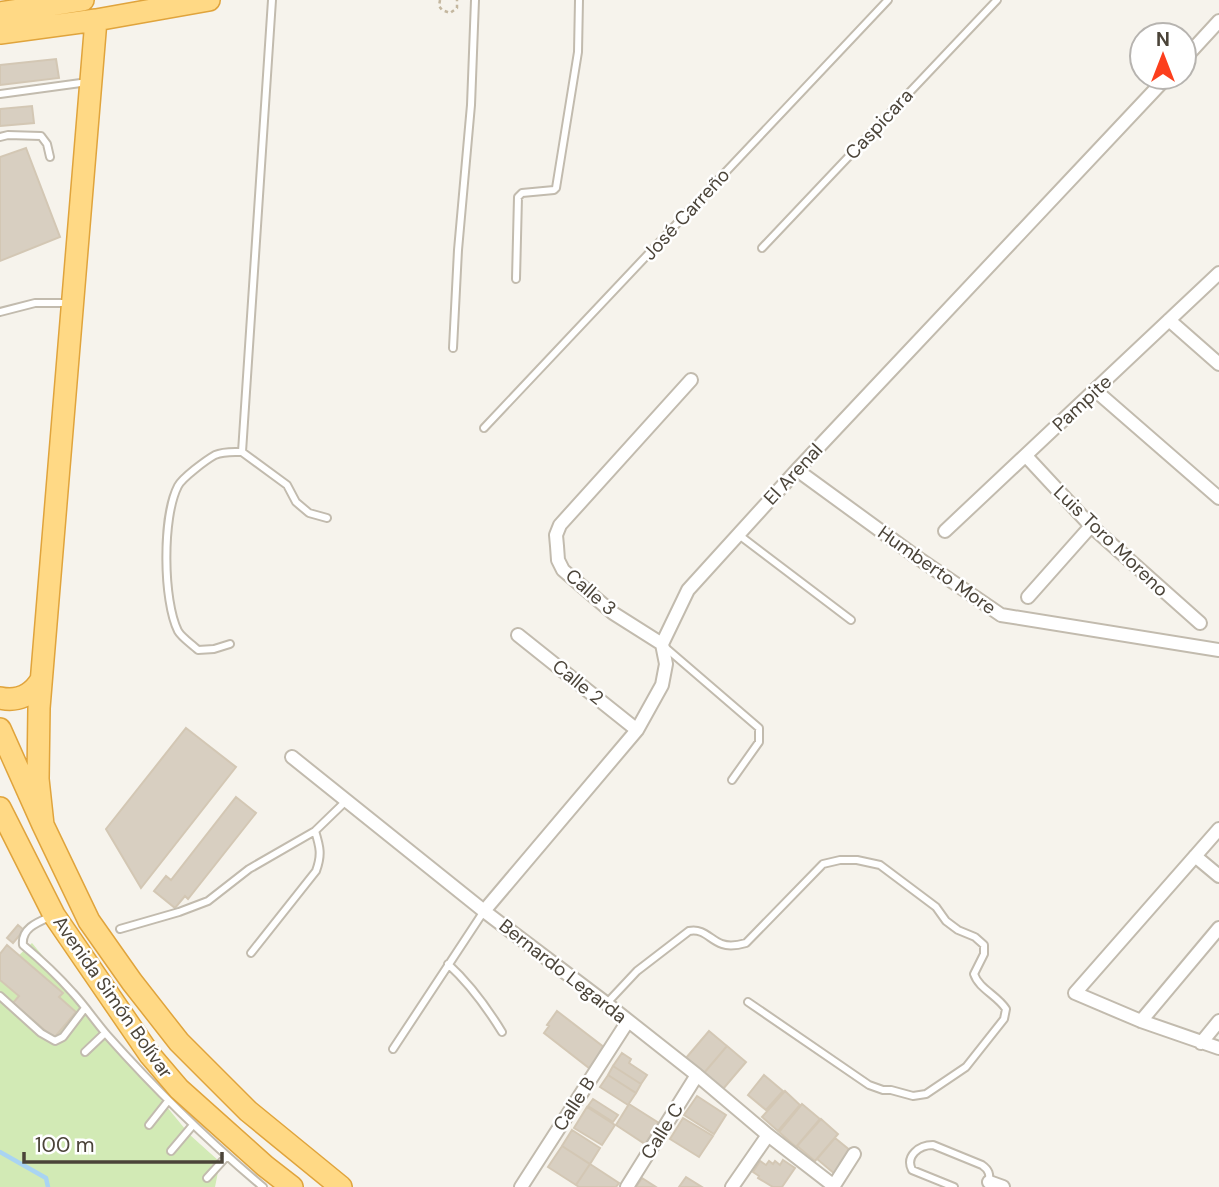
<svg xmlns="http://www.w3.org/2000/svg" width="1219" height="1187" font-family="'DM Sans',sans-serif">
<rect width="100%" height="100%" fill="#f6f3ec"/>
<path fill="#d2eab5" d="M32,943L190,1135L220,1162L215,1187H0V973Z"/>
<g fill="none" stroke-linecap="round" stroke-linejoin="round">
<path stroke="#a9d4f2" stroke-width="4.5" d="M0,1152L46,1178L48,1187"/>
</g>
<path fill="#d8cfc1" stroke="#d3c7b4" stroke-width="2" d="M56,59L59,78L0,85V65Z
M32,106L34,123L0,126V109Z
M26,148L60,237L0,261V157Z
M186,728L236,767L141,888L106,829Z
M236,797L256,813L188,899L185,896L175,908L154,891L166,876L171,880Z
M18,925L24,930L13,943L7,938Z
M7,945L63,993L59,997L76,1012L54,1038L13,1003L19,996L0,980V954Z
M557,1011L605,1048L589,1068L544,1033L549,1026L547,1025Z
M709,1031L727,1046L704,1073L686,1058Z
M727,1046L746,1062L723,1089L704,1073Z
M622,1053L631,1059L629,1063L647,1075L641,1084L613,1066Z
M613,1066L641,1084L636,1093L608,1075Z
M608,1075L636,1093L628,1105L600,1087Z
M764,1075L783,1091L766,1110L748,1095Z
M785,1091L800,1105L778,1131L762,1117Z
M697,1096L726,1115L714,1134L684,1115Z
M593,1099L618,1115L613,1122L588,1106Z
M629,1104L659,1123L645,1144L616,1125Z
M802,1104L820,1119L796,1147L779,1132Z
M587,1107L615,1125L602,1145L574,1128Z
M683,1118L713,1136L699,1157L670,1139Z
M821,1119L838,1134L815,1161L797,1146Z
M572,1130L600,1148L590,1164L562,1146Z
M835,1138L851,1151L836,1175L817,1159Z
M562,1146L590,1164L576,1185L548,1167Z
M783,1160L795,1168L782,1187H773L758,1178L759,1176L753,1172L760,1161L766,1165L769,1161L773,1164L775,1161L780,1165Z
M590,1164L619,1183L616,1187H579L576,1185Z
M686,1177L702,1187H679Z
M642,1178L656,1187H636Z"/>
<g fill="none" stroke-linecap="round" stroke-linejoin="round">
<defs>
<path id="service" d="M0,94L88,82
M0,137L8,135L41,136L47,144L50,157
M762,248L997,0
M516,279L518,197L522,193L554,190L556,188L578,52L579,0
M0,312L35,303H70
M453,348L458,250L471,105L475,0
M484,428L888,0
M242,452L287,485L296,502L309,513L327,518
M739,535L851,620
M230,644L214,649L198,650C192,644 182,638 178,631C163,601 162,517 178,486C182,478 206,460 215,455C224,451 233,452 242,452L272,0
M666,648L759,728V742L732,780
M52,916C38,922 21,928 23,945C41,960 58,976 73,993C85,1006 95,1021 107,1035C155,1089 207,1140 263,1187
M120,929L179,912L208,901L249,869L315,831L346,801
M251,953L316,871C322,855 320,847 315,831
M448,964C470,984 486,1006 502,1032
M0,996L41,1033L55,1041L63,1037L85,1008
M607,1003L637,971L689,931C704,928 710,940 722,944C730,947 739,945 746,943L823,864L840,860H857L880,865L936,907L946,921L958,930L975,937L984,945V954L974,974C979,989 997,995 1006,1009L1004,1019L966,1067L926,1094L913,1096L891,1090H883L869,1085L748,1002
M393,1049L484,911
M85,1052L105,1033
M149,1125L168,1101
M171,1151L193,1125
M207,1178L227,1156
M954,1187L912,1170C905,1156 919,1145 933,1145L982,1165C989,1170 990,1174 989,1182"/>
<path id="minor" d="M1184,59L1219,21
M1169,320L1219,364
M1096,391L1219,498
M1026,456L1091,526L1200,623
M797,470L915,556L1001,615L1219,650
M945,531L1219,273
M1028,597L1091,526
M518,635L637,730
M662,644L613,613L563,570L558,560L557,546L556,535L560,525L691,380
M292,757L484,911L607,1004L697,1075L768,1135L834,1186
M1219,829L1075,993L1141,1021L1219,1048
M1195,856L1219,876
M484,911L637,730L662,685L666,664L662,644L688,590L797,470L1167,77
M1141,1021L1219,928
M1201,1043L1219,1021
M989,1182L1003,1187
M521,1187L628,1021
M627,1187L697,1075
M732,1187L768,1135
M833,1187L854,1154"/>
<path id="trunk" d="M0,13L83,0
M0,33L96,20L209,0
M0,698C18,702 32,695 41,680
M0,729L43,825L89,921L132,982L179,1042L248,1111L341,1187
M0,808L54,915L150,1055L179,1089L265,1166L292,1187
M43,825L38,779L39,708L96,20"/>
</defs>
<use href="#service" stroke="#c2bbae" stroke-width="10"/>
<use href="#minor" stroke="#c2bbae" stroke-width="16"/>
<use href="#trunk" stroke="#e0a43c" stroke-width="24"/>
<path stroke="#c4b79f" stroke-width="2.5" stroke-dasharray="3.5 3.5" stroke-linecap="butt" d="M440,0L439,6L442,10L450,13L457,8V0"/>
<use href="#service" stroke="#fff" stroke-width="6"/>
<use href="#minor" stroke="#fff" stroke-width="12"/>
<use href="#trunk" stroke="#ffd985" stroke-width="21"/>
</g>
<g text-anchor="middle" dominant-baseline="central" stroke-width="5" stroke-linejoin="round" paint-order="stroke">
<g font-size="19" fill="#4b4439" stroke="#fff">
<text transform="translate(879 124) rotate(-47)">Caspicara</text>
<text transform="translate(686 214) rotate(-47)">José Carreño</text>
<text transform="translate(1082 403) rotate(-43)">Pampite</text>
<text transform="translate(793 474) rotate(-47)">El Arenal</text>
<text transform="translate(1111 541) rotate(44)">Luis Toro Moreno</text>
<text transform="translate(937 570) rotate(35)">Humberto More</text>
<text transform="translate(591 592) rotate(41)">Calle 3</text>
<text transform="translate(578 682) rotate(39)">Calle 2</text>
<text transform="translate(563 971) rotate(38)">Bernardo Legarda</text>
<text transform="translate(113 997) rotate(55)">Avenida Simón Bolívar</text>
<text transform="translate(574 1104) rotate(-57)">Calle B</text>
<text transform="translate(662 1131) rotate(-58)">Calle C</text>
</g>
</g>
<g transform="translate(1163 56)"><circle r="33" fill="#ffffff" stroke="#b7b4b0" stroke-width="2"/>
<path d="M0-5L12 26L0 18L-12 26Z" fill="#fc3f1d"/>
<text y="-10" font-size="19" font-weight="bold" text-anchor="middle" fill="#4b4439">N</text>
</g>
<path d="M24 1152v10h198v-10" fill="none" stroke="#4b4439" stroke-width="3.5"/>
<text x="35" y="1152" font-size="21" fill="#4b4439" stroke="#ffffff" stroke-width="5" paint-order="stroke">100 m</text>
</svg>
